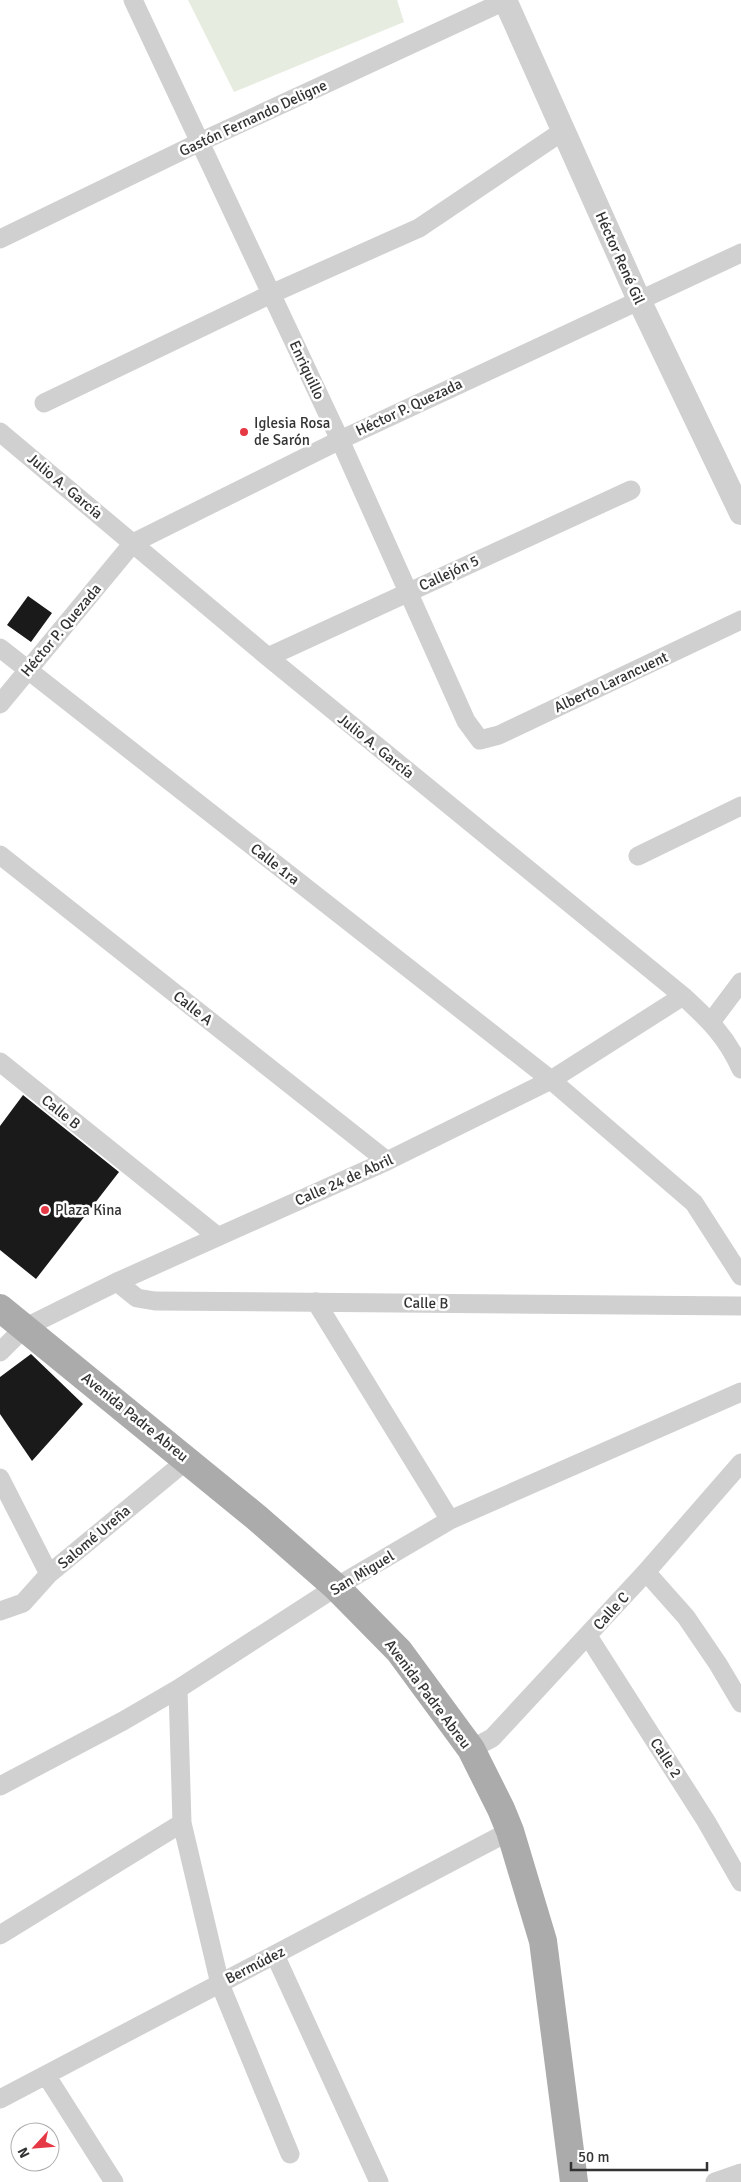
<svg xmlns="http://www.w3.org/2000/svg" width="741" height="2182" font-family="Signika,sans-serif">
<rect width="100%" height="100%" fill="#fff"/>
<path fill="#e6ecdf" d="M188,0H397L404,22L234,92Z"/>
<path fill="#1a1a1a" d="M28,596L52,613L31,642L7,625Z
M23,1095L119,1172L36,1279L0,1250V1126Z
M31,1354L83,1404L32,1461L0,1414V1377Z"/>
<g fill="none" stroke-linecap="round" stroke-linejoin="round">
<path stroke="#d0d0d0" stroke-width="19" d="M133,0L340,440L466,721L480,740L499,735L741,620
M0,239L200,142L505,1
M44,403L271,294L419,228L563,131
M0,432L268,657L683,996C709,1020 726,1036 741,1069
M0,648L551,1080L694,1203L741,1276
M268,657L631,490
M0,704L133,543L340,440L741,253
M0,855L387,1161
M638,856L741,806
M711,1022L741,982
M0,1062L217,1236
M117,1282L137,1298L155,1301L741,1306
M316,1302L450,1520
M0,1352L24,1328L117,1282L387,1161L551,1080L683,996
M0,1478L49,1574
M646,1572L686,1617L718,1664L741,1703
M0,1611L23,1603L49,1574L187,1460
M588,1636L706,1821L741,1882
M178,1689L182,1823L220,1984L290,2154
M471,1749L492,1738L506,1723L646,1572L741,1463
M0,1786L123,1721L178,1689L336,1587L450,1520L741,1392
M0,1935L182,1823
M275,1955L379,2182
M46,2075L114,2182
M0,2099L510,1831
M715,2182L741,2173"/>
<path stroke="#d0d0d0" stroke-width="24" d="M505,0L639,300L741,513"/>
<path stroke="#ababab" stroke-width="28" d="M0,1308L256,1517L336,1587L399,1651L471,1749L501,1809L510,1831L543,1941L574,2182"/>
</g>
<g fill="#e63946" stroke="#fff" stroke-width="2">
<circle cx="244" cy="432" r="5"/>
<circle cx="45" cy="1210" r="5"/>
</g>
<g text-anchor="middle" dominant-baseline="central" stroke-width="5" stroke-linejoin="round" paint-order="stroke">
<g font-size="15" fill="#333" stroke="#fff">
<text transform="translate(253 118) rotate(-25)">Gastón Fernando Deligne</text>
<text transform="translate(620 258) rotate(66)">Héctor René Gil</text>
<text transform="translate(307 370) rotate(65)">Enriquillo</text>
<text transform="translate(409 407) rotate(-25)">Héctor P. Quezada</text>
<text transform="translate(65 486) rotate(40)">Julio A. García</text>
<text transform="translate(449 573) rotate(-25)">Callejón 5</text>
<text transform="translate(61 630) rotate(-50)">Héctor P. Quezada</text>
<text transform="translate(611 682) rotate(-25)">Alberto Larancuent</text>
<text transform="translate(376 746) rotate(39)">Julio A. García</text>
<text transform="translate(275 864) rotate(38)">Calle 1ra</text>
<text transform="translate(193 1008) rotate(38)">Calle A</text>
<text transform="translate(61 1112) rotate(39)">Calle B</text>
<text transform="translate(344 1180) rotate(-24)">Calle 24 de Abril</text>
<text transform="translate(426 1303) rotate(1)">Calle B</text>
<text transform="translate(135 1417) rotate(39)">Avenida Padre Abreu</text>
<text transform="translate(94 1537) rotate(-40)">Salomé Ureña</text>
<text transform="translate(362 1573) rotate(-31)">San Miguel</text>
<text transform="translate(611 1611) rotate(-48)">Calle C</text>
<text transform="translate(428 1694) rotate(53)">Avenida Padre Abreu</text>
<text transform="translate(666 1758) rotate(57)">Calle 2</text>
<text transform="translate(255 1965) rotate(-27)">Bermúdez</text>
</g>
<g font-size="15" fill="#333" stroke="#fff" text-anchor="start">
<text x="254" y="423">Iglesia Rosa<tspan x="254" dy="17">de Sarón</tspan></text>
<text x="55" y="1210">Plaza Kina</text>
</g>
</g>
<g transform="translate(35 2147) rotate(244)"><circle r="24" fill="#ffffff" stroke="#adadad"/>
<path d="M0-4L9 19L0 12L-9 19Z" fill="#e63946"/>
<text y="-8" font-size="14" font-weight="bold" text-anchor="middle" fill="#333333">N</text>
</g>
<path d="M571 2162v8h136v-8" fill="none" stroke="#333333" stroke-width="2.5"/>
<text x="578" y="2162" font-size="15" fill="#333333" stroke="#ffffff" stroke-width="4" paint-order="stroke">50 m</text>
</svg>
